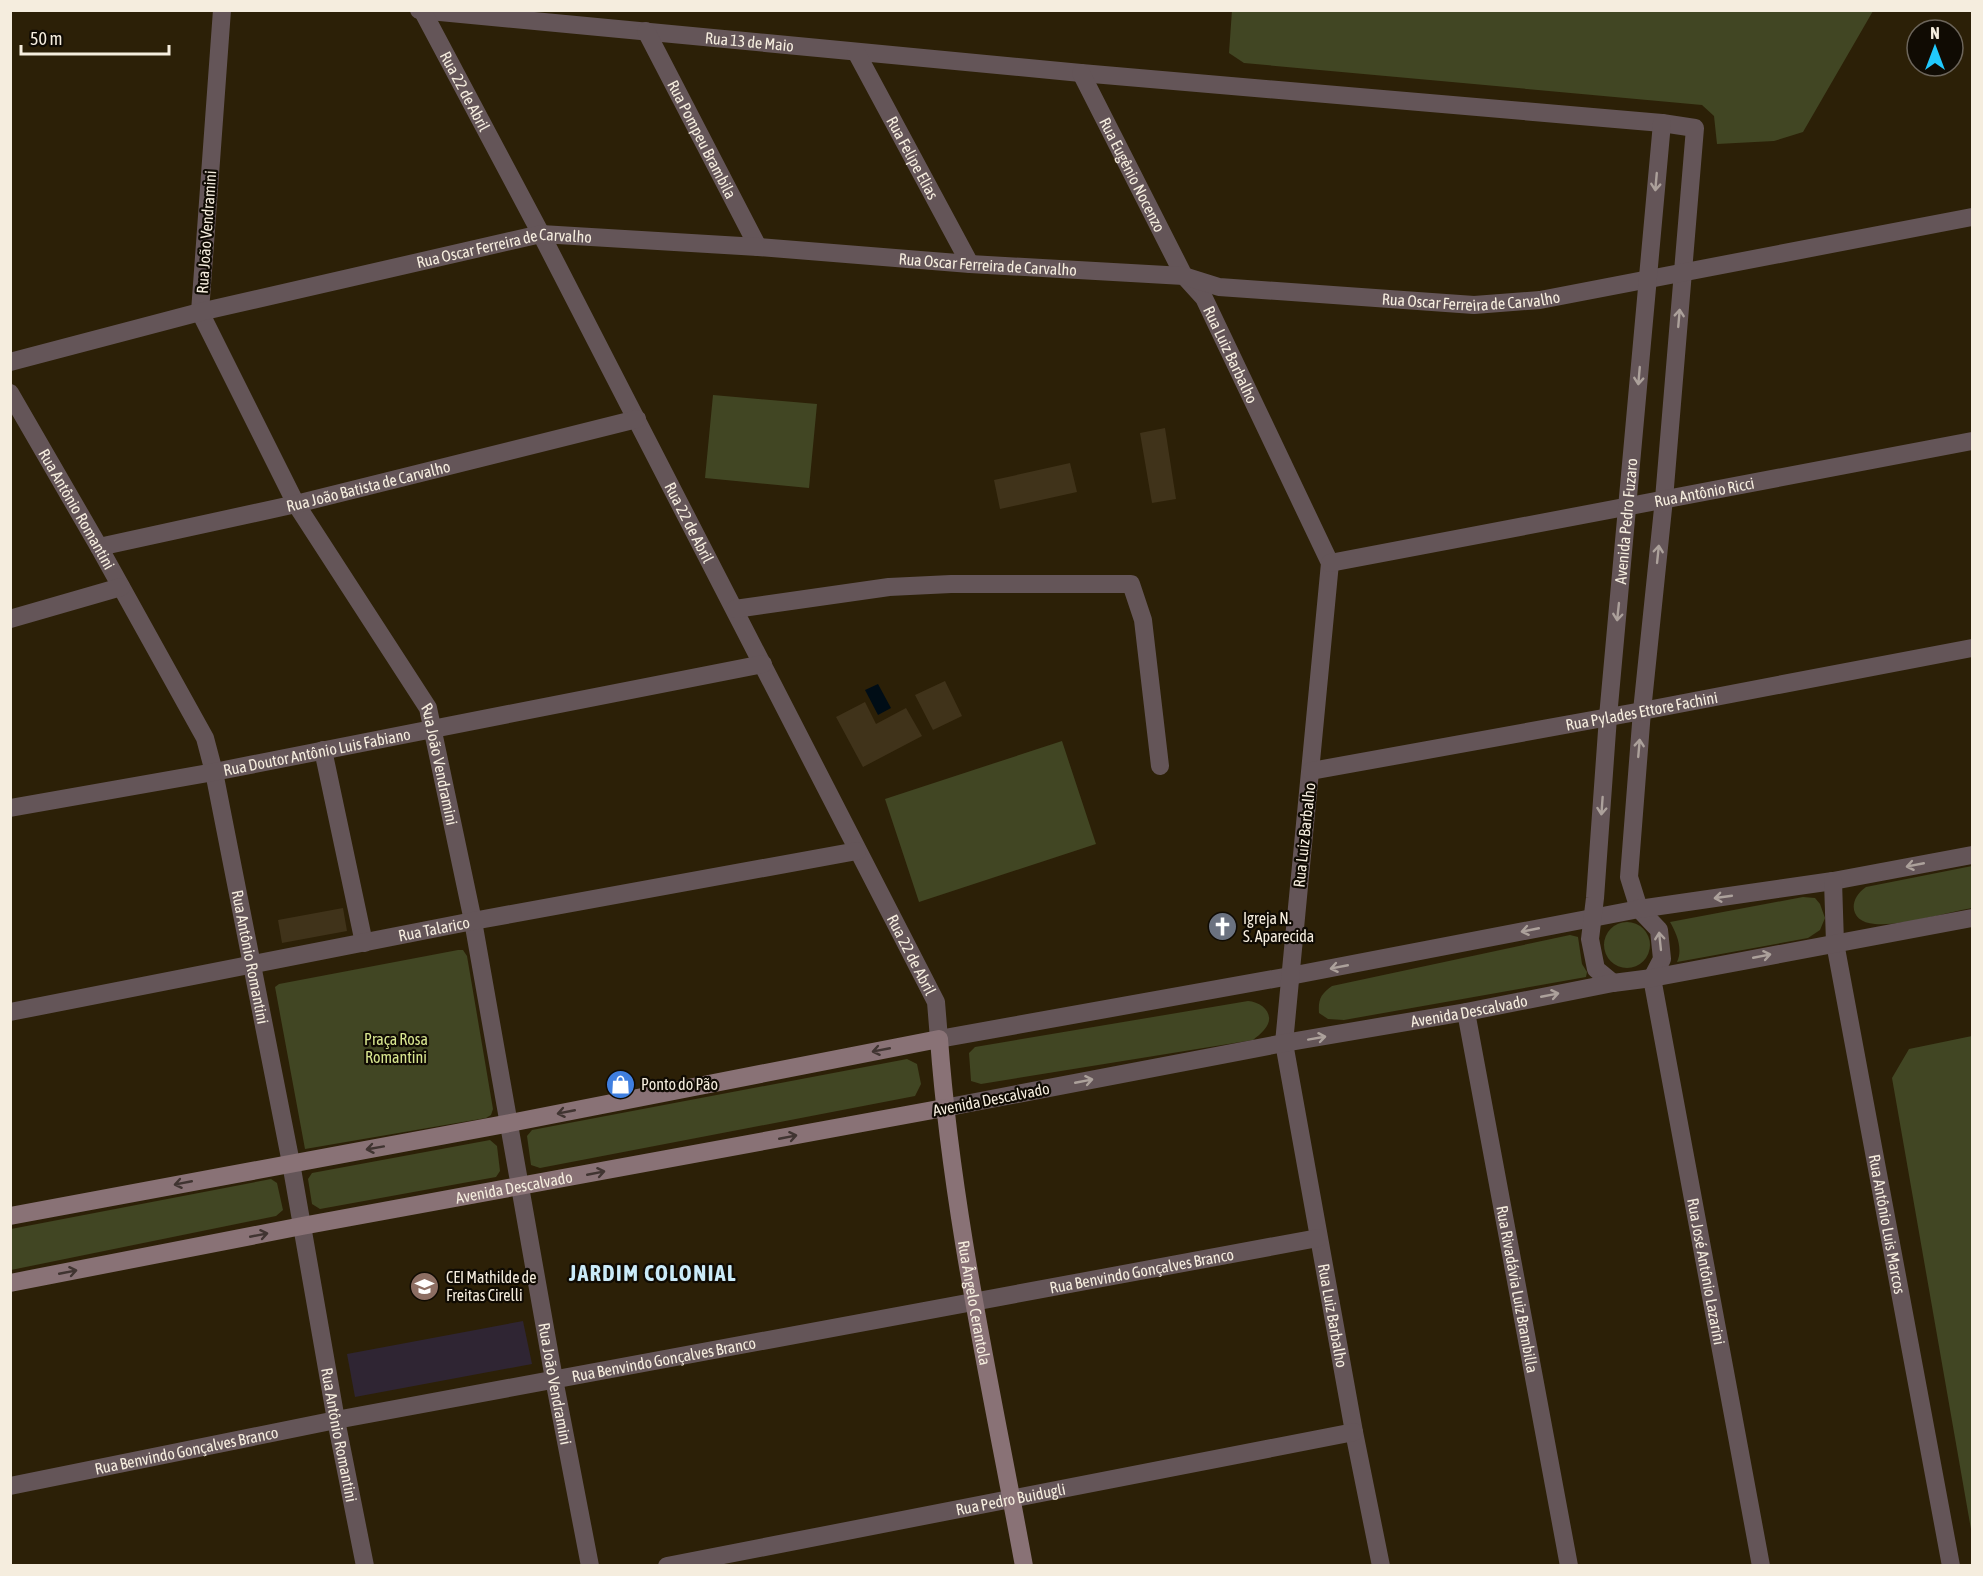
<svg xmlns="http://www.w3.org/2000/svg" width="1983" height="1576" font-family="'Asap Condensed',sans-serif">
<rect width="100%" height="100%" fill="#2c2007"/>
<path fill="#2f2533" d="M523,1321L532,1364L355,1397L347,1354Z"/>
<path fill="#414623" d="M1232,10H1873V11L1803,132L1774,141L1717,144L1714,116L1702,105L1244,63L1229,53Z
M713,395L817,404L809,488L705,478Z
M1062,741L1096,844L919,902L885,799Z
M1972,866V908C1944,913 1903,926 1875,924C1850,923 1847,900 1866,887Z
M1803,897L1815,898L1820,904L1825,918L1820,930L1808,938L1677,962C1683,949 1677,934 1670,922Z
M1604 945a23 23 0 1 1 46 0a23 23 0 1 1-46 0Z
M1570,935L1578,937L1582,964L1587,972L1586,977L1344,1020L1328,1019L1319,1013C1318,999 1321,994 1332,986Z
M458,950H463L467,956L493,1109L491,1115L486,1118L305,1149L275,987L279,984Z
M1248,1001C1263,1002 1277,1016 1264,1030C1261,1034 1256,1037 1253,1040L981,1084L971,1081L969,1053L975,1047Z
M1972,1036V1535L1892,1078L1909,1049Z
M907,1059L917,1064L921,1084L915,1096L540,1168L531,1165L527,1136L532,1130Z
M490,1140L497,1146L500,1171L496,1177L320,1209L312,1204L308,1179L312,1173Z
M271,1179L277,1183L283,1210L276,1216L11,1270V1229Z"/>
<path fill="#000d16" d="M878,684L891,708L878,715L865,690Z"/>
<path fill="#40331a" d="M1165,428L1176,499L1152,503L1140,433Z
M1070,463L1077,492L1000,509L994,480Z
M945,681L962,716L933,730L915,695Z
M865,702L876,724L906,708L922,736L863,767L836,717Z
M343,908L347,931L282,943L278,920Z"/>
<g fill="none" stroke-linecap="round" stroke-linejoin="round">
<g stroke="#645558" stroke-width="18">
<path id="s1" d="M222,10L200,312L296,504L428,708L473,921L554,1379L590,1566"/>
<path id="s2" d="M419,10L1081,73L1662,123L1695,128L1664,499L1642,711L1629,877L1639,909L1659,930L1662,959L1652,978L1761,1566"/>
<path id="s3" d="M422,10L541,234L936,1002L939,1039L1290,976L1639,909L1833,881L1972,855"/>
<path id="s4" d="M646,31L758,247"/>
<path id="s5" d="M856,52L970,264"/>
<path id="s6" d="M1081,73L1184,276L1204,298L1330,563L1284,1043L1354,1432L1381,1566"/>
<path id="s7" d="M10,362L200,312L541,234L758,247L970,264L1184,276L1219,287L1474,305L1540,300L1972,217"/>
<path id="s8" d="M10,393L99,547L205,738L214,772L291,1163L336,1420L365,1566"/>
<path id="s9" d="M99,547L296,504L637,419"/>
<path id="s10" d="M1330,563L1972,441"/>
<path d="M735,609L889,587L951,584H1131L1143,620L1160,766"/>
<path d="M10,619L121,587"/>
<path d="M323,750L364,943"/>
<path id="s11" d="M1311,771L1642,711L1972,648"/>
<path id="s12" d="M10,808L214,772L763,664"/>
<path id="s13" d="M1833,881L1835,943L1951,1566"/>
<path id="s14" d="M1613,983L1596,969L1590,939L1595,898L1608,717L1662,123"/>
<path id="s15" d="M10,1012L473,921L857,851"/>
<path id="s16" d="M1466,1012L1569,1566"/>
<path id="s17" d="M944,1108L1284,1043L1466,1012L1613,983L1652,978L1972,918"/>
<path id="s18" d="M10,1486L336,1420L1318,1238"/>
<path id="s19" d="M667,1566L1354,1432"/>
</g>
<g stroke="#897276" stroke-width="18">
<path id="s20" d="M10,1216L510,1123L939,1039C952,1216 992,1391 1024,1566"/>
<path id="s21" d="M10,1283L302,1226L944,1108"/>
</g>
</g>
<defs><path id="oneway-shaft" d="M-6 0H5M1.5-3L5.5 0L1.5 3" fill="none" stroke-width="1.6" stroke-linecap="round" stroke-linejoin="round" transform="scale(1.5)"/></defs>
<g stroke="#aca19b">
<use href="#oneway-shaft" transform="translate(1656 182) rotate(95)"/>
<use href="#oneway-shaft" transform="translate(1679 318) rotate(-85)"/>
<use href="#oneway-shaft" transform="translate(1639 376) rotate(95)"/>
<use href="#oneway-shaft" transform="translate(1658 554) rotate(-84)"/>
<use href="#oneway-shaft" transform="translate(1618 612) rotate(96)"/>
<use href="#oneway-shaft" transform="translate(1639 748) rotate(-85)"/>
<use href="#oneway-shaft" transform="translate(1602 806) rotate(94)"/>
<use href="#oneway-shaft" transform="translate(1915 865) rotate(169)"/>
<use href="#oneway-shaft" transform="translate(1723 897) rotate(172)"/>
<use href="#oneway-shaft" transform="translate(1530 930) rotate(169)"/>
<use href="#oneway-shaft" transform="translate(1660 941) rotate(-96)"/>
<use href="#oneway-shaft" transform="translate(1762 956) rotate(-11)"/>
<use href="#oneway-shaft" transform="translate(1339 967) rotate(169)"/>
<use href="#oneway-shaft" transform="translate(1550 995) rotate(-11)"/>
<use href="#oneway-shaft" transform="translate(1317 1038) rotate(-10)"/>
<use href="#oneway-shaft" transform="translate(1084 1081) rotate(-11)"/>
</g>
<g stroke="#403431">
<use href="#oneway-shaft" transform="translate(881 1050) rotate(169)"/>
<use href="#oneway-shaft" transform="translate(566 1112) rotate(169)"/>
<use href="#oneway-shaft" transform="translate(788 1137) rotate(-11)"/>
<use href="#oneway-shaft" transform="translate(375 1148) rotate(170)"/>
<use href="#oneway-shaft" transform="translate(596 1173) rotate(-11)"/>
<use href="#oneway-shaft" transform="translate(183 1183) rotate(169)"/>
<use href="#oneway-shaft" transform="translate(259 1235) rotate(-11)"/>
<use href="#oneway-shaft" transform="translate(68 1272) rotate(-11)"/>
</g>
<defs>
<symbol id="church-disc" viewBox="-11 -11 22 22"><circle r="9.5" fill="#6b7280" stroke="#100b03"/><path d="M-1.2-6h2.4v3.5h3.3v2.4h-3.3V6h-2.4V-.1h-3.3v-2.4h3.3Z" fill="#fff"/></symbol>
<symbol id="shop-disc" viewBox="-11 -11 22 22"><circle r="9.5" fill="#3f7fe0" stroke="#100b03"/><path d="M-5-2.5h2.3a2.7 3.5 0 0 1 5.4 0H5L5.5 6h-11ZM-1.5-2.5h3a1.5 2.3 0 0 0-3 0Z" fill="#fff"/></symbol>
<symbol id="school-disc" viewBox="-11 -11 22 22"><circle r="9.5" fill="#8d6e63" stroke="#100b03"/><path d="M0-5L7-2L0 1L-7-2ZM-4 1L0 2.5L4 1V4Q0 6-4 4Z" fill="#fff"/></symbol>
</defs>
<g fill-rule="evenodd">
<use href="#church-disc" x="1206" y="910" width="33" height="33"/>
<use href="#shop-disc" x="604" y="1068" width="33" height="33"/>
<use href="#school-disc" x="408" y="1270" width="33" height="33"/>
</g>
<g text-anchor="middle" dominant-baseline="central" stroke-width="4.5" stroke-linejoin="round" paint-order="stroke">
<g font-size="16" fill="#f5edde" stroke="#100b03">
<text stroke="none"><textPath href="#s2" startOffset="332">Rua 13 de Maio</textPath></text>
<text stroke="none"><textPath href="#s3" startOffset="92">Rua 22 de Abril</textPath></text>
<text stroke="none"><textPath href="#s4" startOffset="122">Rua Pompeu Brambila</textPath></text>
<text stroke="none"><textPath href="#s5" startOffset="120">Rua Felipe Elias</textPath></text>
<text stroke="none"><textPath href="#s6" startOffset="114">Rua Eugênio Nocenzo</textPath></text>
<text transform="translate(206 232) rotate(-86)">Rua João Vendramini</text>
<text stroke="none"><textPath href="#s7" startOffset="508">Rua Oscar Ferreira de Carvalho</textPath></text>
<text stroke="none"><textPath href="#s7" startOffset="994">Rua Oscar Ferreira de Carvalho</textPath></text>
<text stroke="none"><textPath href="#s7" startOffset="1480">Rua Oscar Ferreira de Carvalho</textPath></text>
<text stroke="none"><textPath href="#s6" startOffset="320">Rua Luiz Barbalho</textPath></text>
<text stroke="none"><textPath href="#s9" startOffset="276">Rua João Batista de Carvalho</textPath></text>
<text stroke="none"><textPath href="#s10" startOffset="381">Rua Antônio Ricci</textPath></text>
<text stroke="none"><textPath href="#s8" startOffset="134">Rua Antônio Romantini</textPath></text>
<text stroke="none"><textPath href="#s14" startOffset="472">Avenida Pedro Fuzaro</textPath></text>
<text stroke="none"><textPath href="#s3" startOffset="578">Rua 22 de Abril</textPath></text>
<text stroke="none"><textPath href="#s11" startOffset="336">Rua Pylades Ettore Fachini</textPath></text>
<text stroke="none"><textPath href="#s12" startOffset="312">Rua Doutor Antônio Luis Fabiano</textPath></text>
<text stroke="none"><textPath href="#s1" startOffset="818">Rua João Vendramini</textPath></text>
<text transform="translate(1304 835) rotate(-84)">Rua Luiz Barbalho</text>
<text stroke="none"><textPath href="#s15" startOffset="432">Rua Talarico</textPath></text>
<text stroke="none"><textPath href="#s3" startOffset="1064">Rua 22 de Abril</textPath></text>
<text stroke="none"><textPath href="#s8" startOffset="620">Rua Antônio Romantini</textPath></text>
<text stroke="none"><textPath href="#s17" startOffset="534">Avenida Descalvado</textPath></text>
<text transform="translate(991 1099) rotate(-11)">Avenida Descalvado</text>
<text stroke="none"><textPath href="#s21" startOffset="513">Avenida Descalvado</textPath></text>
<text stroke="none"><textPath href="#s13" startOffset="348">Rua Antônio Luis Marcos</textPath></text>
<text stroke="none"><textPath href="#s18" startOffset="1152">Rua Benvindo Gonçalves Branco</textPath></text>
<text stroke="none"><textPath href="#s2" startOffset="2445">Rua José Antônio Lazarini</textPath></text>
<text stroke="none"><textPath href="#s16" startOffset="282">Rua Rivadávia Luiz Brambilla</textPath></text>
<text stroke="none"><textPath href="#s20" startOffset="1212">Rua Ângelo Cerantola</textPath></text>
<text stroke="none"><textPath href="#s6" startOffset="1310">Rua Luiz Barbalho</textPath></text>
<text stroke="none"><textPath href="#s18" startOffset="666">Rua Benvindo Gonçalves Branco</textPath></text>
<text stroke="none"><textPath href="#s1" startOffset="1448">Rua João Vendramini</textPath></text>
<text stroke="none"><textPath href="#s8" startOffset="1106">Rua Antônio Romantini</textPath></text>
<text stroke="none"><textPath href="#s18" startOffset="180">Rua Benvindo Gonçalves Branco</textPath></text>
<text stroke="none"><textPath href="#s19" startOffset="350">Rua Pedro Buidugli</textPath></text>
</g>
<g font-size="16" fill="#f5edde" stroke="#100b03" text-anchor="start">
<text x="1243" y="918">Igreja N.<tspan x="1243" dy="18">S. Aparecida</tspan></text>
<text x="641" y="1084">Ponto do Pão</text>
<text x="446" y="1277">CEI Mathilde de<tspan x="446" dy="18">Freitas Cirelli</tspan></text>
</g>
<g font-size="16" fill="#d9e790" stroke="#100b03">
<text x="396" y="1039">Praça Rosa<tspan x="396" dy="18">Romantini</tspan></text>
</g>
<g font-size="22" font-weight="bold" letter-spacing="1.5" fill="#caebf9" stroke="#100b03">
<text x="653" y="1273">JARDIM COLONIAL</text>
</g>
</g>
<rect width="1983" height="1576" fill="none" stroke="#f5edde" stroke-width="24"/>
<g transform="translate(1935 48)"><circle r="28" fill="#100b03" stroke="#6c655b" stroke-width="1.5"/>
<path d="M0-4.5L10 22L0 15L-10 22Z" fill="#21c9fd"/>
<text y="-9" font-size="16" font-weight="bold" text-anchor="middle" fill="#f5edde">N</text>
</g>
<path d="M21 45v9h148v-9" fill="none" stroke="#f5edde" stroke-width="3"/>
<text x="30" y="45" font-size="18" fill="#f5edde" stroke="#100b03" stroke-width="4.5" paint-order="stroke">50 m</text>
</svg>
